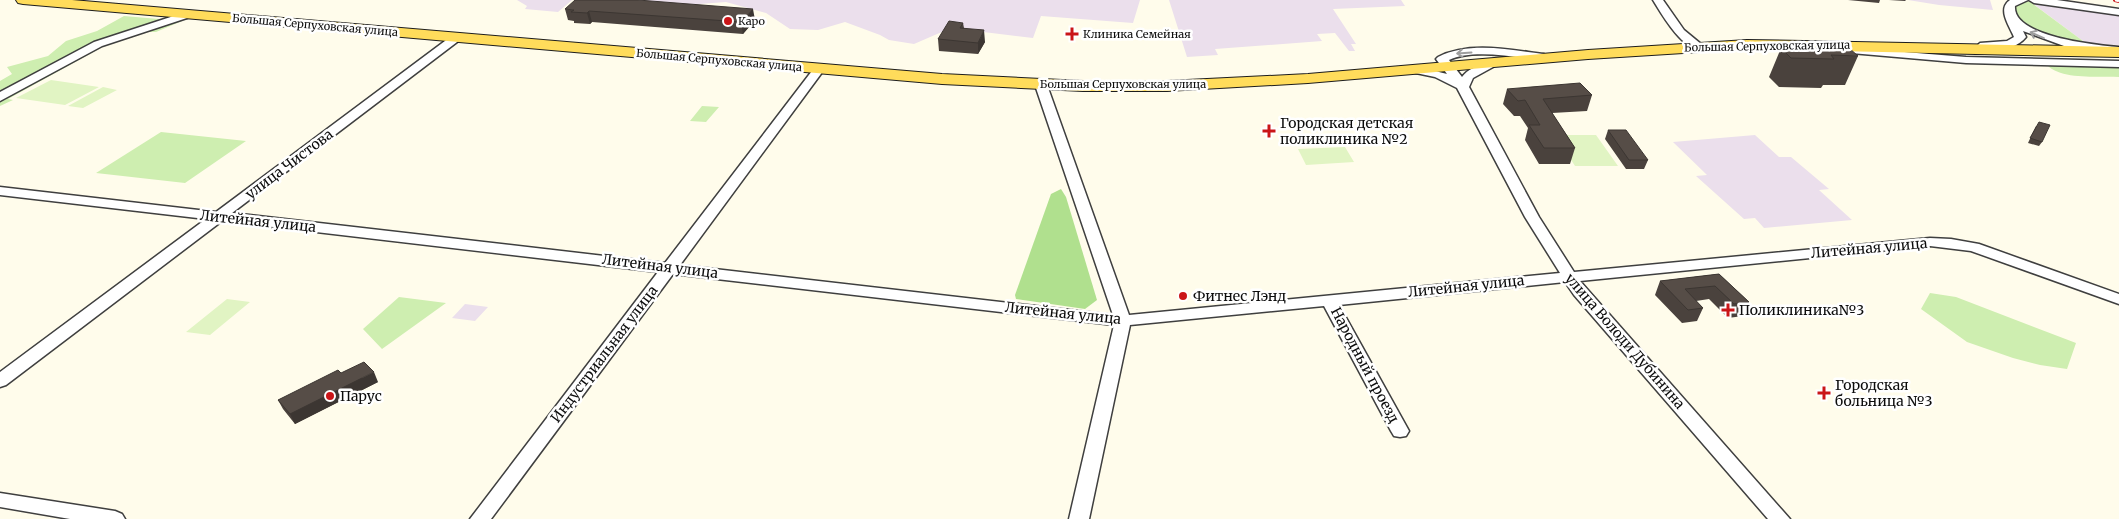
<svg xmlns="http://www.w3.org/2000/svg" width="2119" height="519" font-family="Merriweather,serif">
<rect width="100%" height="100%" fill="#fffceb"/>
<path fill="#ebdfec" d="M517,0H572L558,12L525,9L527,6Z
M633,0H1140L1133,23L1041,16L1033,38L951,28L914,44L889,40L880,35L845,22L818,30L790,29L766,13L726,2L686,5Z
M1169,0H1401L1405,6L1333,9L1356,44H1351L1355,51H1349L1335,33L1317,34L1322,41L1215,49L1218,55L1187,57Z
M1908,0H1990L1993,10L1939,5Z
M2032,3L2085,9L2119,16V45L2087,44Z
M1755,135L1779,157H1791L1829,189L1819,190L1852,220L1764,228L1755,218L1744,219L1696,176L1707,175L1673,142Z
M465,304L488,307L475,321L452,318Z"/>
<path fill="#ceeeb0" d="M2030,1L2119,14V16L2085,9L2033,4L2087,44C2059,42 2034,37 2014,16V8L2017,3Z
M124,16L182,21L156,32H145L115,40L8,99L13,100L0,106V81L12,74L7,67L48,56L66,41L97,31Z
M2049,64L2119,66V77C2099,76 2061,80 2047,65Z
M702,106L719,107L706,122L690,121Z
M161,132L246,141L185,183L96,173Z
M1930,293L1956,297L2076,343L2067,369L2040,365L2013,358L1967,342L1921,309Z
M399,297L446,303L382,349L363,329Z"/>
<path fill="#b0e08e" d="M1061,189L1066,197L1097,300L1085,309L1016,299L1015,295L1051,194Z"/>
<path fill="#e1f4c3" d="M51,80L99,87L65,105L16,98Z
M103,87L117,90L83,108L68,106Z
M1555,135H1596L1618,166H1575Z
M1345,147L1354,162L1306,165L1298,149Z
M227,299L250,302L210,335L186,332Z"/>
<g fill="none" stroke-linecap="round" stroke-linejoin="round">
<defs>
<path id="minor" d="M1653,0H1663L1684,30L1701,44L1703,46L1701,48C1684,53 1661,13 1653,0Z
M2010,0H2028L2015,6C2012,37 2097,45 2119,47V53L2064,46L2023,31L2026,37C2016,50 1995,51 1980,47L1978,45L1980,43L2007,41L2014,37C2009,25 1997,9 2010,0Z
M2029,0H2057L2119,9V15L2034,3Z
M189,11L194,14L193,16L102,46L0,101V92L94,42Z
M457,34L463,37L461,39L232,213L665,263L815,67L819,65L825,69L823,71L680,265L1113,315L1035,85L1041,81L1047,85L1129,315L1560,273L1525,217L1457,88L1435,77L1411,72L1409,70L1415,66L1447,74L1436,59L1438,57C1470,41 1510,50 1544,54L1550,57L1544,60C1517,58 1474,48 1449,60L1462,77C1468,69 1477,66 1487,63L1493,67L1473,78L1469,87L1539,217L1574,272L1930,238L1951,239L1979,244L2119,294V304L1971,251L1930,246L1580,281L1790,519H1768L1574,295L1565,282L1339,305L1409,431L1406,436L1400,437L1394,436L1391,431L1324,306L1130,325L1089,519H1069L1114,325L673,274L491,519H470L658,272L222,221L6,385L0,387V372L206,219L0,195V187L216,212L453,35Z
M1855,48L1966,57L2119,61V67L1966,63L1851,53L1849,51Z
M0,493L115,511L122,514L125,519H70L0,507Z"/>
<path id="major" d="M16,0H72L942,74L1083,81H1167L1308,74L1588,50L1747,40L2119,47V57L1747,49L1588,59L1308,83L1167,91H1083L942,84L23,4L18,3Z"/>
</defs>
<use href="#minor" stroke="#3f3f3f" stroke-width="3"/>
<use href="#major" stroke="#1d1d1d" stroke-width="2"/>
<use href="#minor" fill="#fff" fill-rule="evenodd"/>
<use href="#major" fill="#ffdc5b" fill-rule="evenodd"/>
<defs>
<path id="rail" d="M2115,0L2119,1"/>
</defs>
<use href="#rail" stroke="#ca1518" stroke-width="4"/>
<use href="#rail" stroke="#fff" stroke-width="2.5" stroke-dasharray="8" stroke-linecap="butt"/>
</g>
<path fill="#4a423d" d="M1848,0H1880L1879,3Z
M1889,0H1906L1905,1Z
M565,9L755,20L743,34L592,22L590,24L574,23V21L568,20Z
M963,23L964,28L985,42L978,54L939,51L938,39Z
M1781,48L1858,56L1845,85H1823L1821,88L1779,87L1769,77Z
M1507,89L1592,95L1587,111L1552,113L1575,148L1570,164H1539L1525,140L1528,128L1520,116H1514L1503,104Z
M2036,126L2042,142L2039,146L2028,143Z
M1608,130L1648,160L1644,169H1626L1605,139Z
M1719,274L1749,302L1743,316L1728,318L1709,299L1696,301L1703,308L1697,321L1682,323L1655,295L1660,281Z
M341,373L378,382L295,424L283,409L278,400Z"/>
<path fill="#3c3632" d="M753,9L755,20L743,34L741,22Z
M589,11L592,22L590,24L587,13Z
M984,30L985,42L978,54V43Z
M374,372L378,382L295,424L290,414Z"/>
<path fill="#564d47" stroke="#3c3632" d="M575,0H638L753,9L741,22L589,11L587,13L571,12L574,10L565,9Z
M949,21L963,23L960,28L984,30L978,43L938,39Z
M1781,48H1849L1858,56L1831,55L1834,59L1791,58Z
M1580,83L1592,95L1543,99L1575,148H1544L1529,125H1540L1525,100L1518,101L1507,89Z
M2039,122L2050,125L2042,142L2030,138Z
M1608,130H1626L1648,160H1629Z
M1719,274L1749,302L1734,304L1715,286L1685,289L1703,308L1688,310L1660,281Z
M364,362L374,372L290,414L278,400L338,370L341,373Z"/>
<defs><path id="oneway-shaft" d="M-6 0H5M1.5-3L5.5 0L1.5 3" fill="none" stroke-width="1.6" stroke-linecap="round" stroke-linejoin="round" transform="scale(1.25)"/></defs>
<g stroke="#9e9e9e">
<use href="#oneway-shaft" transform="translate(2037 35) rotate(-156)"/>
<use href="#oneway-shaft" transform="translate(1464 53) rotate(176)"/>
</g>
<g fill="#ca1518" stroke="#fff" stroke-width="2">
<circle cx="728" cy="21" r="5"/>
<path d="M1069.5 26.5h5v5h5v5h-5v5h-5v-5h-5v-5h5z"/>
<path d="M1266.5 123.5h5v5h5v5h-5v5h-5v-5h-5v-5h5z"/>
<circle cx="1183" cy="296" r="5"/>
<path d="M1725.5 302.5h5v5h5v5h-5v5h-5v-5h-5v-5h5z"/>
<path d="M1821.5 385.5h5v5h5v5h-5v5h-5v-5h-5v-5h5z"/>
<circle cx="330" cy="396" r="5"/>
</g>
<g text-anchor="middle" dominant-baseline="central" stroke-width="5" stroke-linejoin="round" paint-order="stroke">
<g font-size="11" fill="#0c0c0c" stroke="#fff" text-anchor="start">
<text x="738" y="21">Каро</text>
<text x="1083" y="34">Клиника Семейная</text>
</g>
<g font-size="11" fill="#0c0c0c" stroke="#fff">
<text transform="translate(315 25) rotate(5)">Большая Серпуховская улица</text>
<text transform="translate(1767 46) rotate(-1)">Большая Серпуховская улица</text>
<text transform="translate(719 60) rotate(5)">Большая Серпуховская улица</text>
<text x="1123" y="84">Большая Серпуховская улица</text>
</g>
<g font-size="14" fill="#0c0c0c" stroke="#fff" text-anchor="start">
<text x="1280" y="123">Городская детская<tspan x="1280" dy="16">поликлиника №2</tspan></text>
<text x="1193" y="296">Фитнес Лэнд</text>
<text x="1739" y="310">Поликлиника№3</text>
<text x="1835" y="385">Городская<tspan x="1835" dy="16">больница №3</tspan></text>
<text x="340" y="396">Парус</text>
</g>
<g font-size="14" fill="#0c0c0c" stroke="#fff">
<text transform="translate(289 164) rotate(-37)">улица Чистова</text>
<text transform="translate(258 221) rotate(6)">Литейная улица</text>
<text transform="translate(1869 248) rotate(-5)">Литейная улица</text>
<text transform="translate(660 266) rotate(7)">Литейная улица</text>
<text transform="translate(1466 286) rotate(-6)">Литейная улица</text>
<text transform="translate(1063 313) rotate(6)">Литейная улица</text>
<text transform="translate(1625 341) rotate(49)">улица Володи Дубинина</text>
<text transform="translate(604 354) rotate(-53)">Индустриальная улица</text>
<text transform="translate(1365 365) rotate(62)">Народный проезд</text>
</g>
</g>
</svg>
